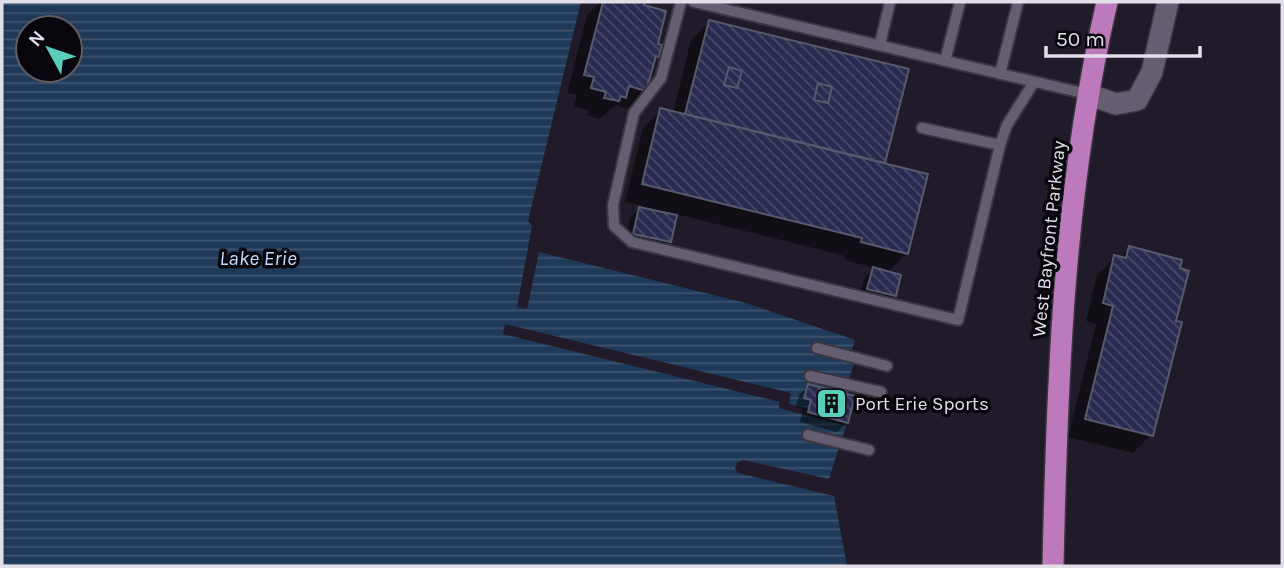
<svg xmlns="http://www.w3.org/2000/svg" width="1284" height="568" font-family="Karla,sans-serif">
<defs>
<pattern id="water-rules" width="6" height="5" patternUnits="userSpaceOnUse" patternTransform="scale(1.75)"><rect width="6" height="5" fill="#1f3958"/><path d="M0 2.5h6" fill="none" stroke="#3f5570"/></pattern>
<pattern id="building-back-hatch" width="6" height="6" patternUnits="userSpaceOnUse" patternTransform="scale(1.75)"><rect width="6" height="6" fill="#292c50"/><path d="M-1 5l2 2M0 0l6 6M5-1l2 2" fill="none" stroke="#484a69"/></pattern>
</defs>
<rect width="100%" height="100%" fill="#211b29"/>
<path fill="url(#water-rules)" fill-rule="evenodd" d="M2,2H581L528,221L532,226L517,307L527,309L539,252L746,303L855,340L851,353L855,360L848,382L849,394L809,384L804,397L811,400L809,409L789,404L791,393L505,324L503,334L780,402L779,408L846,426L829,479L743,460L737,463L735,468L738,473L834,496L847,566H2ZM28,28H70V70H28Z"/>
<path fill="#0007" d="M601,2H643L642,7L656,45L660,46L645,90L627,109L616,105L599,119L587,115L588,110L574,106L577,95L567,93L587,15Z
M709,22L906,71L883,164L907,253L887,273L895,295L885,305L859,298L864,279L875,268L844,260L845,256L676,214L670,241L660,251L625,243L630,218L642,206L625,202L643,128L661,110L673,113L691,40Z
M1130,248L1174,322L1151,435L1133,453L1068,437L1096,324L1086,321L1097,275L1115,257L1120,258Z
M809,386L847,422L837,432L800,422L803,409L796,407L799,395Z"/>
<path fill="url(#building-back-hatch)" stroke="#575a6c" stroke-width="2" d="M603,2H645L644,5L666,11L658,44L662,45L659,57L656,56L646,91L629,86L626,98L621,96L619,101L604,98L606,92L591,88L594,77L584,75Z
M709,20L909,69L885,163L685,114Z
M729,67L742,71L737,88L724,85Z
M818,83L832,87L828,103L814,100Z
M660,108L928,174L908,254L861,242L862,238L642,184Z
M639,207L677,215L671,242L633,234Z
M1129,246L1182,260L1180,268L1189,271L1176,321L1182,322L1153,436L1085,419L1113,306L1103,303L1114,255L1126,258Z
M873,267L901,275L896,296L867,289Z
M808,384L855,396L848,423L808,412L811,400L804,398Z"/>
<g fill="none" stroke-linecap="round" stroke-linejoin="round">
<defs>
<path id="lane" d="M681,2L661,78L634,113L613,205L614,226L632,242L958,320L1000,145L1007,125L1034,82
M694,2L1087,94
M880,44L890,2
M945,61L960,2
M1000,74L1018,2
M922,128L1000,145
M817,348L887,366
M810,376L881,392
M808,435L869,450"/>
<path id="street" d="M1087,94L1116,104L1137,100L1152,72L1168,2"/>
<path id="highway" d="M1053,566C1057,377 1064,187 1107,2"/>
</defs>
<use href="#lane" stroke="#3a3641" stroke-width="14"/>
<use href="#street" stroke="#3a3641" stroke-width="24"/>
<use href="#highway" stroke="#3a3641" stroke-width="24"/>
<use href="#lane" stroke="#655e70" stroke-width="10"/>
<use href="#street" stroke="#655e70" stroke-width="21"/>
<use href="#highway" stroke="#bc79bb" stroke-width="21"/>
</g>
<defs>
<symbol id="building-square" viewBox="-11 -11 22 22"><rect x="-9" y="-9" width="18" height="18" rx="4" fill="#5bcebb" stroke="#09070d"/><path d="M-4-6H4V6H1V3H-1V6H-4ZM-2.5-4.3h1.7v1.8h-1.7ZM.8-4.3h1.7v1.8H.8ZM-2.5-1h1.7V.8h-1.7ZM.8-1h1.7V.8H.8Z" fill="#111"/></symbol>
</defs>
<g fill-rule="evenodd">
<use href="#building-square" x="814" y="386" width="35" height="35"/>
</g>
<g text-anchor="middle" dominant-baseline="central" stroke-width="7" stroke-linejoin="round" paint-order="stroke">
<g font-size="19" fill="#e3dfe9" stroke="#09070d">
<text transform="translate(1049 239) rotate(-84)">West Bayfront Parkway</text>
</g>
<g font-size="19" fill="#e3dfe9" stroke="#09070d" text-anchor="start">
<text x="855" y="404">Port Erie Sports</text>
</g>
<g font-size="21" font-style="italic" fill="#c0dcfe" stroke="#09070d">
<text x="258" y="258">Lake Erie</text>
</g>
</g>
<rect width="1284" height="568" fill="none" stroke="#e3dfe9" stroke-width="7"/>
<g transform="translate(49 49) rotate(310)"><circle r="33" fill="#09070d" stroke="#605d65" stroke-width="2"/>
<path d="M0-5L12 26L0 18L-12 26Z" fill="#5bcebb"/>
<text y="-10" font-size="19" font-weight="bold" text-anchor="middle" fill="#e3dfe9">N</text>
</g>
<path d="M1046 46v10h154v-10" fill="none" stroke="#e3dfe9" stroke-width="3.5"/>
<text x="1056" y="46" font-size="21" fill="#e3dfe9" stroke="#09070d" stroke-width="5" paint-order="stroke">50 m</text>
</svg>
